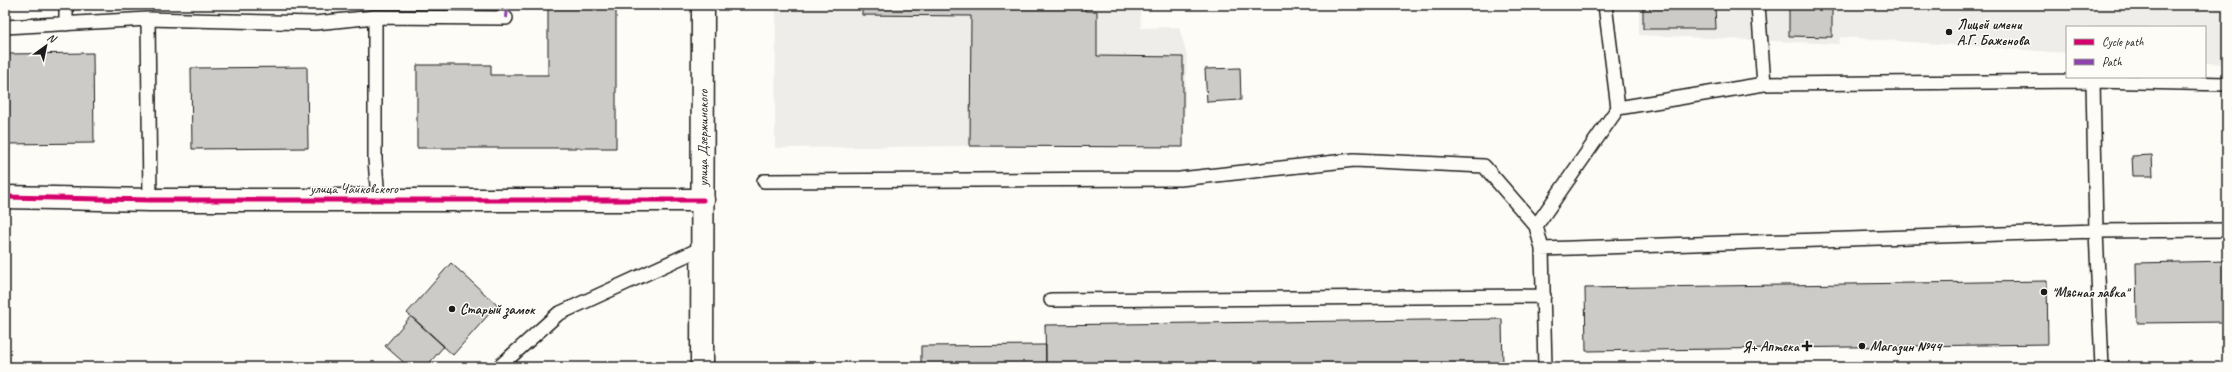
<svg xmlns="http://www.w3.org/2000/svg" width="2232" height="372" font-family="Caveat,sans-serif">
<rect width="100%" height="100%" fill="#fdfcf7"/>
<filter id="ink" filterUnits="userSpaceOnUse"><feTurbulence type="fractalNoise" baseFrequency=".025" numOctaves="2"/><feDisplacementMap in="SourceGraphic" scale="8" xChannelSelector="R" yChannelSelector="G"/><feConvolveMatrix kernelMatrix="1 2 1 2 8 2 1 2 1" color-interpolation-filters="sRGB"/></filter>
<g filter="url(#ink)">
<path fill="#eeede9" d="M776,5H1140L1141,28L1179,27L1187,56L1183,147L970,146L775,148Z
M1639,5H2227V64L2205,63V27H2067V53L1840,37L1839,44L1639,35Z"/>
<path fill="#cccbc8" stroke="#1c1c1c" d="M539,5H616V148H417V65H491V75H548V6Z
M862,5H1085V11H1097V56L1183,57V147L970,146L971,16L862,15Z
M1643,5H1715L1716,29H1643Z
M1789,5H1832V37L1789,36Z
M93,53L94,143L5,144V54Z
M307,67L308,148L192,149L191,68Z
M1240,68L1241,100L1207,102L1205,69Z
M2152,155L2153,176H2133L2132,156Z
M2227,261V322L2137,323L2136,263Z
M451,263L497,305L453,355L407,313Z
M2047,281L2048,344L1586,351L1585,288Z
M411,316L444,346L426,367H409L385,346Z
M1502,319L1503,367H1046L1045,325Z
M1046,345V367H921V346Z"/>
<g fill="none" stroke-linecap="round" stroke-linejoin="round">
<defs>
<path id="service" d="M66,5V24
M1605,5L1618,108L1764,84
M1758,5L1764,84L2093,81L2227,84
M375,17V159L378,200
M148,19L150,200
M5,27L148,19L315,23L375,17L506,18
M2093,81L2096,231L2102,367
M764,181L1180,179L1354,160L1484,166L1536,226
M1542,249L2096,231L2227,230
M1051,300L1544,296
M499,367L558,314L702,248
M1545,367L1542,249L1536,226L1618,108"/>
<path id="minor" d="M5,197L150,200H703"/>
<g id="secondary">
<path id="s1" d="M702,367L703,5"/>
</g>
</defs>
<use href="#service" stroke="#1c1c1c" stroke-width="16"/>
<use href="#minor" stroke="#1c1c1c" stroke-width="25"/>
<use href="#secondary" stroke="#1c1c1c" stroke-width="25"/>
<use href="#service" stroke="#fdfcf7" stroke-width="13"/>
<use href="#minor" stroke="#fdfcf7" stroke-width="22"/>
<use href="#secondary" stroke="#fdfcf7" stroke-width="22"/>
<path stroke="#8e44ad" stroke-width="4" stroke-dasharray="8 4" stroke-linecap="butt" d="M506,18L507,5"/>
<defs>
<path id="cycleway" d="M5,197L150,200H703"/>
</defs>
<use href="#cycleway" stroke="#fdfcf7" stroke-width="8"/>
<use href="#cycleway" stroke="#d6006c" stroke-width="5"/>
</g>
</g>
<g fill="#1c1c1c" stroke="#fdfcf7" stroke-width="1.5">
<circle cx="1949" cy="32" r="4"/>
<circle cx="2044" cy="292" r="4"/>
<circle cx="452" cy="309" r="4"/>
<path d="M1805 340h4v4h4v4h-4v4h-4v-4h-4v-4h4z"/>
<circle cx="1862" cy="346" r="4"/>
</g>
<g text-anchor="middle" dominant-baseline="central" stroke-width="3" stroke-linejoin="round" paint-order="stroke">
<g font-size="14" font-weight="bold" fill="#1c1c1c" stroke="#fdfcf7" text-anchor="start">
<text x="1957" y="24">Лицей имени<tspan x="1957" dy="16">А.Г. Баженова</tspan></text>
<text x="2052" y="292">"Мясная лавка"</text>
<text x="460" y="309">Старый замок</text>
<text x="1799" y="346" text-anchor="end">Я+ Аптека</text>
<text x="1870" y="346">Магазин №44</text>
</g>
<g font-size="14" fill="#1c1c1c" stroke="#fdfcf7">
<text stroke="none"><textPath href="#s1" startOffset="229">улица Дзержинского</textPath></text>
<text x="354" y="188">улица Чайковского</text>
</g>
</g>
<rect width="2232" height="372" fill="none" stroke="#fdfcf7" stroke-width="20"/>
<rect x="10" y="10" width="2212" height="352" fill="none" stroke="#1c1c1c" stroke-width="1.5" filter="url(#ink)"/>
<rect x="2066" y="26" width="140" height="52" fill="#fdfcf7" stroke="#a3a29f"/>
<rect x="2074" y="39" width="20" height="6" fill="#d6006c" stroke="#a3a29f"/>
<text x="2102" y="46" font-size="12" fill="#1c1c1c">Cycle path</text>
<rect x="2074" y="59" width="20" height="6" fill="#8e44ad" stroke="#a3a29f"/>
<text x="2102" y="66" font-size="12" fill="#1c1c1c">Path</text>
<g transform="translate(46 46) rotate(33)" stroke="#fdfcf7" stroke-width="3" paint-order="stroke">
<path d="M0-3L7 15L0 10L-7 15Z" fill="#1c1c1c"/>
<text y="-6" font-size="11" font-weight="bold" text-anchor="middle" fill="#1c1c1c">N</text>
</g>
</svg>
